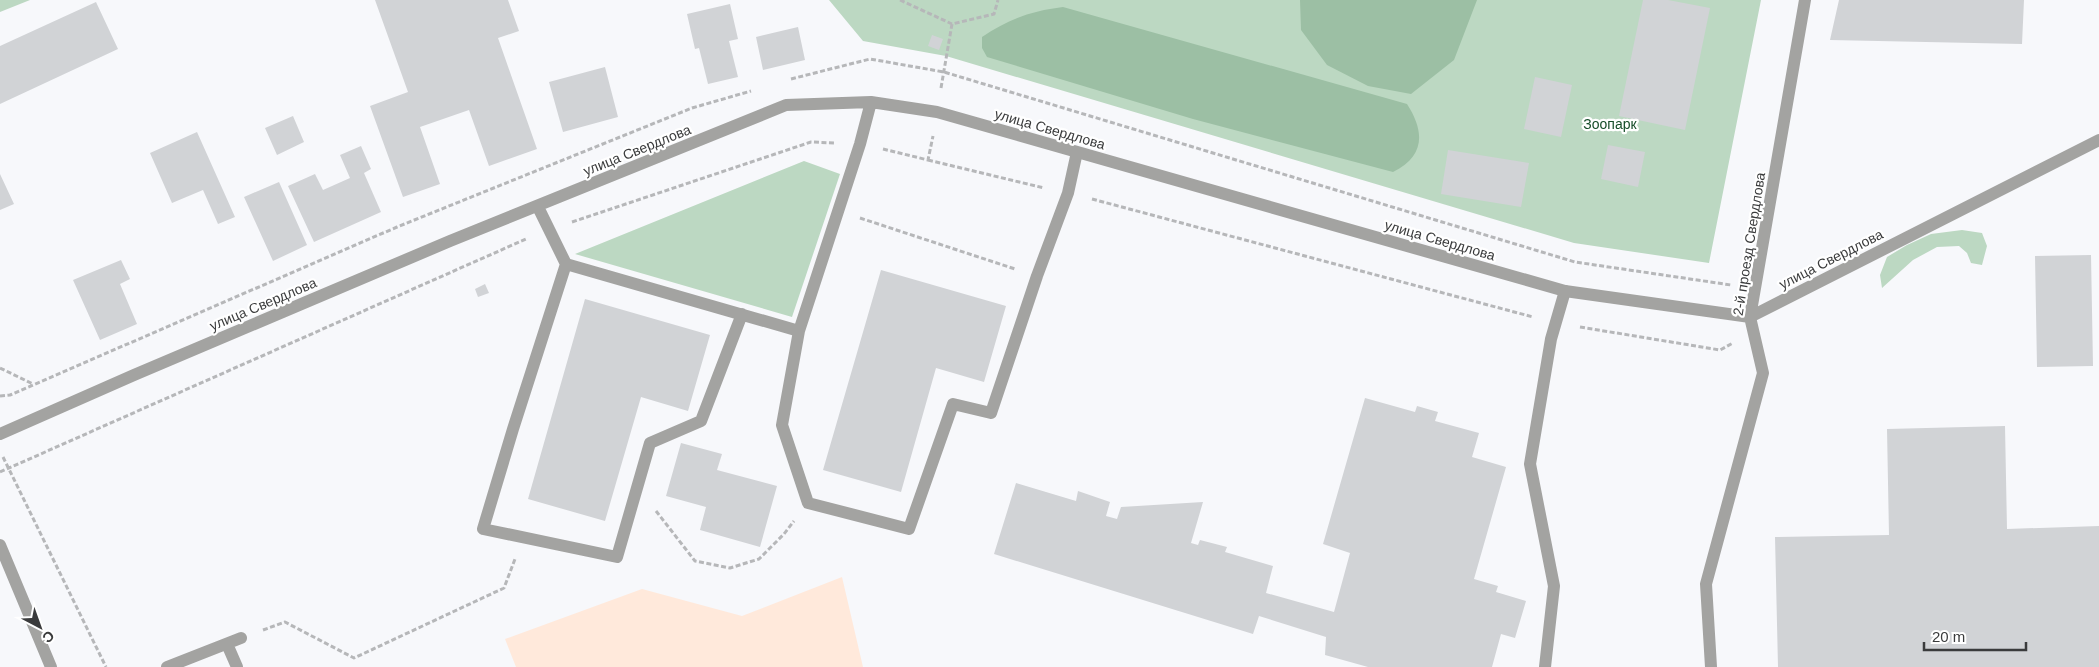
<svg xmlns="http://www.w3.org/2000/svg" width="2099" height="667" font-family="Helvetica,sans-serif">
<rect width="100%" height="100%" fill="#f7f8fb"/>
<path fill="#ffe9db" d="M842,577L863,667H516L505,639L642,589L742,616Z"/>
<path fill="#bcd8c2" d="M0,0H30L0,12Z
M829,0H1761L1709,263L1574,243L946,56L863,41Z
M804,161L840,174L792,317L575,254Z
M1962,230L1982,233L1987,246L1982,265L1971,263L1967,253L1959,246L1937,247L1913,260L1882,288L1880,275L1887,257L1907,245L1931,234Z"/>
<path fill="#9cbfa4" d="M1300,0H1477L1454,60L1411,94L1368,86L1327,65L1301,30Z
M1063,7L1407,104C1425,132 1425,156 1393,172L1193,119L987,57L982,48V37C1009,19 1031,11 1063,7Z"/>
<path fill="#d1d3d6" d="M375,0H508L519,31L498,38L537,149L489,166L469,110L420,127L440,184L403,197L370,106L408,92Z
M1643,0H1668L1710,8L1685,130L1619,116Z
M1839,0H2024L2022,44L1830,40Z
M96,2L118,49L0,104V46Z
M730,4L738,39L729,41L738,77L708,84L699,48L695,49L687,14Z
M798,27L805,60L763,70L756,37Z
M932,35L943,39L939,50L928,46Z
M605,67L618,117L563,132L549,82Z
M1535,77L1572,85L1561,137L1524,129Z
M293,116L304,142L277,155L265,128Z
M197,132L235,217L218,224L203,190L172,203L150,153Z
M1608,145L1645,152L1638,187L1601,179Z
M361,146L371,169L364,173L381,212L314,242L288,186L315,174L323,190L350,178L340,155Z
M1448,150L1529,163L1521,207L1441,194Z
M0,174L14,204L0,210Z
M279,182L307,245L273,261L244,197Z
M2091,255L2093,366L2037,367L2035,256Z
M121,260L130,279L120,284L137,324L100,340L73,280Z
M881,270L1006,306L984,382L936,368L901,492L823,470Z
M485,284L489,293L478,297L475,289Z
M585,299L710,335L688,411L641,397L605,521L528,499Z
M1365,398L1415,412L1417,406L1438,412L1435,421L1479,433L1472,457L1506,467L1474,579L1498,586L1496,592L1526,601L1515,638L1501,634L1492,667H1368L1325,655L1326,637L1259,616L1253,634L994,554L1016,483L1076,501L1078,491L1110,502L1106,516L1117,519L1121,507L1203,502L1191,543L1198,545L1200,540L1227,547L1225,552L1273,566L1266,593L1334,612L1350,553L1323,544Z
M2005,426L2007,529L2099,526V667H1778L1775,537L1889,535L1887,429Z
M681,443L722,454L717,470L777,486L760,547L700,530L706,507L666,496Z"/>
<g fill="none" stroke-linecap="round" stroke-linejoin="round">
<path stroke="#b6b7b9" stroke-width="3" stroke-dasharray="5 2.5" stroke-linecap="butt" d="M900,0L952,24L994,14L998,0
M791,79L870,59L944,72L1575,262L1731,285
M941,88L952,24
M883,149L928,160L933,136
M928,160L1044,188
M1092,199L1533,317
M860,218L1015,269
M572,222L811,142L835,143
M1580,327L1720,350L1733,343
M0,368L33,384
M0,396L10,395L397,227L692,108L751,91
M3,457L106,667
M0,472L526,239
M656,511L695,561L730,568L759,559L784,534L794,521
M263,630L285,622L354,658L504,588L515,559"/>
<path stroke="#a3a3a1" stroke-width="12" d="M227,644L237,667
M167,667L241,638
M1545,667L1554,586L1530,464L1551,339L1565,291"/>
<path stroke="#a3a3a1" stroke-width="12" d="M538,207L566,264L513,429L483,529L617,557L650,443L701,421L742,314
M566,264L799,331L860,144L871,102
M799,331L782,425L808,503L909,529L953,404L991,413L1037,276L1068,193L1077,152
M0,434L134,375L450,241L786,105L871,102L937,112L1565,291L1750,317L2099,140
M1711,667L1706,584L1763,373L1750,317L1805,0"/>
<path stroke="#a3a3a1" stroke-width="12" d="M0,545L51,667"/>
</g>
<g text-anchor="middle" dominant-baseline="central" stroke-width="4.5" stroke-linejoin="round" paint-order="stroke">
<g font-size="14" fill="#164d29" stroke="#fff">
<text x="1610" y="124">Зоопарк</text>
</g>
<g font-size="14" fill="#3a3b3c" stroke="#fff">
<text transform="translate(1050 129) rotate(16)">улица Свердлова</text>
<text transform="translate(637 150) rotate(-22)">улица Свердлова</text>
<text transform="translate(1440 240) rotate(16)">улица Свердлова</text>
<text transform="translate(1749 244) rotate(-81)">2-й проезд Свердлова</text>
<text transform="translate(1831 259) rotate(-27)">улица Свердлова</text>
<text transform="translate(263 304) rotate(-23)">улица Свердлова</text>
</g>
</g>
<g transform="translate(40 627) rotate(139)" stroke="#ffffff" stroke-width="4" paint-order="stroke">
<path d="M0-4L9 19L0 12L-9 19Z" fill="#3a3b3c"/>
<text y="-8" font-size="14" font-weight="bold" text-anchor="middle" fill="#3a3b3c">С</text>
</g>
<path d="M1924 642v8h102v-8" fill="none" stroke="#3a3b3c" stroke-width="2.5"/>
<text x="1932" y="642" font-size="15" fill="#3a3b3c" stroke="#ffffff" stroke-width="4" paint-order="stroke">20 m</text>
</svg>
